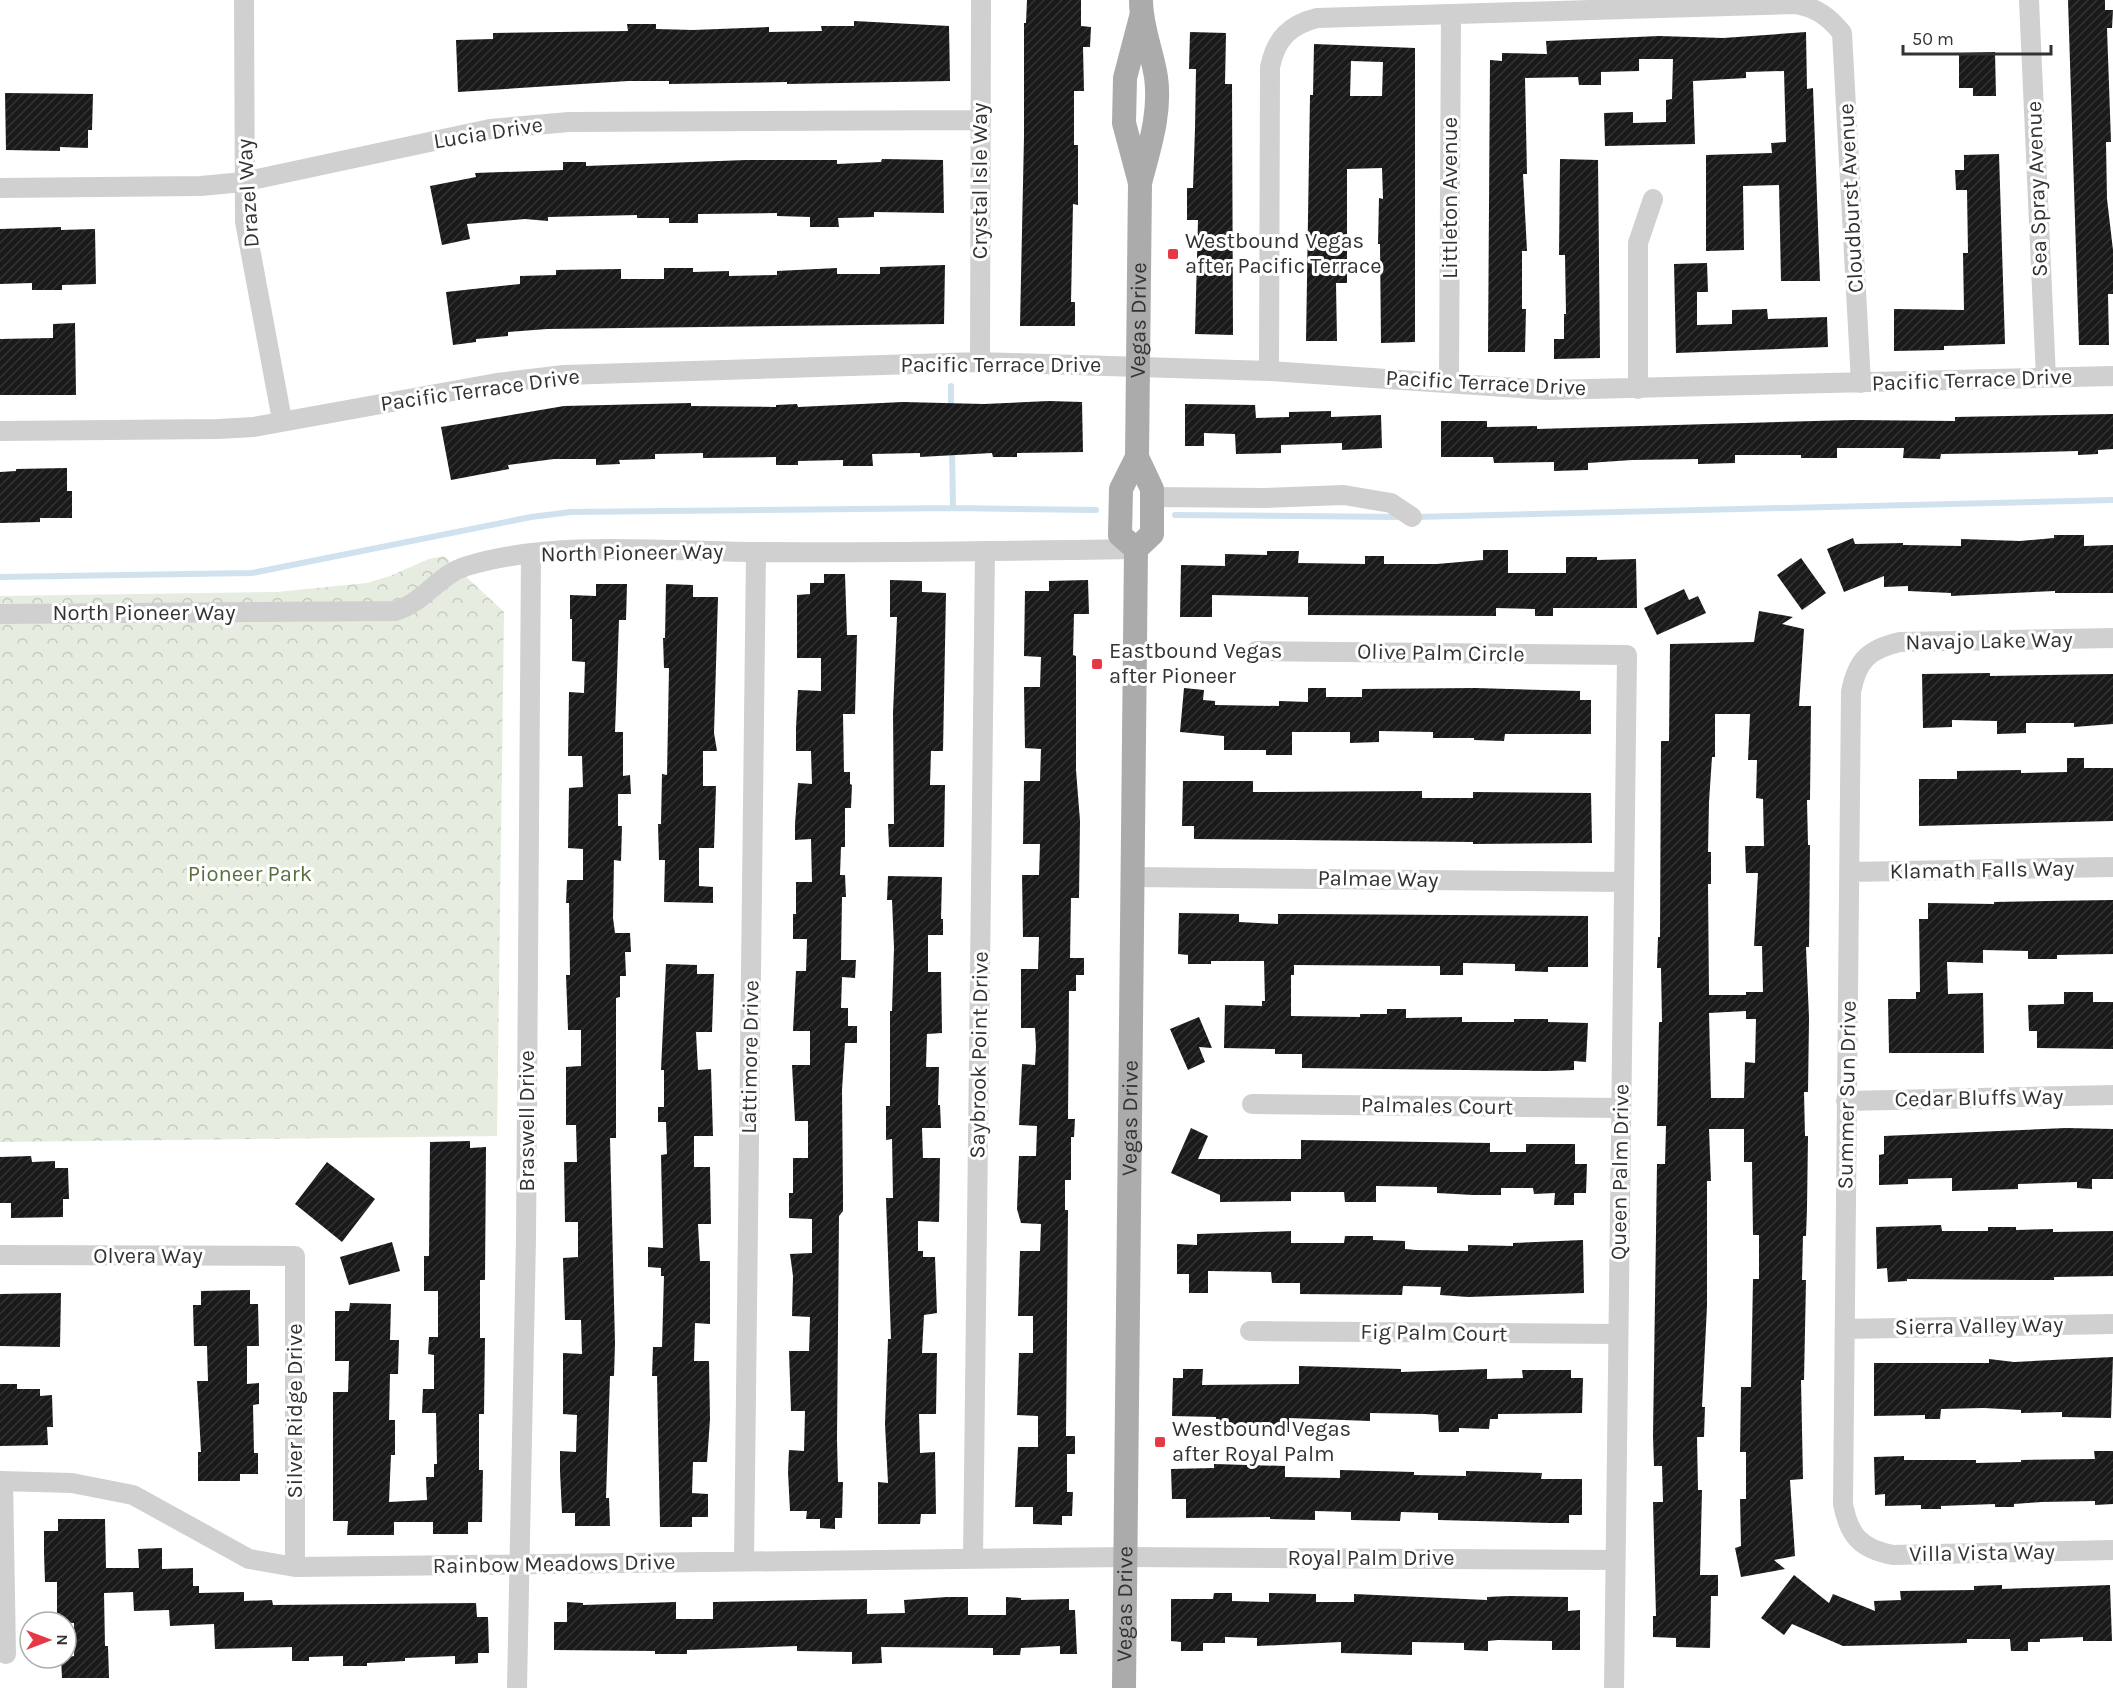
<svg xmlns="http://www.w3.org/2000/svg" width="2113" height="1688" font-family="Karla,sans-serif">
<defs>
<pattern id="park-crowns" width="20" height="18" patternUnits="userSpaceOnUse" patternTransform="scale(1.5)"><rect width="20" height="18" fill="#e6ecdf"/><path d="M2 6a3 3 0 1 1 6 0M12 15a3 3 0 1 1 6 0" fill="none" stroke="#c6cbc0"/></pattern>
<pattern id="building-hatch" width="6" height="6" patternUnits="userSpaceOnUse" patternTransform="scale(1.5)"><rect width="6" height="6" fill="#1a1a1a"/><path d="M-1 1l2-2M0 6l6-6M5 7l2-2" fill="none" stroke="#333"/></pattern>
</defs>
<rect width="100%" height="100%" fill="#fff"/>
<path fill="url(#park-crowns)" d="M444,556L504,612L497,1136L0,1142V596L277,592L367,583L390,576L429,559Z"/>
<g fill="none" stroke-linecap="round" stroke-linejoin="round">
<path stroke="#cfe2ee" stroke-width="6" d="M951,386V409
M952,449L953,508
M1175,515L1402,517
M1415,517L2113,500
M0,577L252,573L531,517L571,512L953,508L1096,510"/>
</g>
<path fill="url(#building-hatch)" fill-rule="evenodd" d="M1027,0H1081V26L1091,27L1090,47H1083L1084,91H1074V145H1078V205L1073,204L1071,302H1075V326H1020L1024,137V23H1026Z
M2068,0H2105V10H2113L2112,28H2107L2111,142H2106L2107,199L2113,250V294H2108L2109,345H2079Z
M854,21L949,26L950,81L787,84V82L669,84V81H628L458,92L456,40L493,39V33L628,31L627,24H656V29L693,30L769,27V32L822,31L821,26H854Z
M1190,32L1226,33L1225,84H1232L1233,335L1195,334L1198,220H1187V188H1193L1195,129L1196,69H1189Z
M1806,32L1807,89L1813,88L1820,281H1781L1779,185L1743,186L1744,250L1706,251V155L1772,153L1771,143L1786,142L1784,71L1746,72V78L1693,81L1695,144L1605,146L1604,113L1633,112V123L1666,122V100L1672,99L1673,59H1639V71L1601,72V85H1579L1578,77L1525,78L1527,174H1523L1527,251H1522V309H1526L1525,352H1488L1490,60L1502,61V53L1547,54L1546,41L1659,36L1723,38Z
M1314,44L1415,48V342L1381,343L1380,244H1378L1379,198L1383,199L1382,168L1347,169V283H1336L1337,341H1306L1310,95H1313ZM1351,61L1383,62L1382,96H1350Z
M1995,52L1996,96H1973V88H1959V53Z
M5,93L93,94L92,130H88V148L60,147V151L6,150Z
M1999,154L2005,344L1944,346V350L1894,351V309L1964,310L1963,253H1968L1967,190H1956L1955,170H1964V155Z
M882,159L943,160L944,213L874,212V217L838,218L839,227H810V217L777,216V213L698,214V223H669V218H637V215L548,217V221L525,219L467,224L470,239L442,245L430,186L476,177L475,173L563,170V162H586V166L746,160H837V164L881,162Z
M1560,159L1598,160L1600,358L1554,359V339H1564V314H1566L1565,255H1559Z
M61,227V230L95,229L96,284L62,285V290H32V283L0,284V229Z
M1707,263L1708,292H1697V325L1732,324V310L1767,309L1768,319L1827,317L1828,347L1676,353L1674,264Z
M945,265L944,324L547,329L508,332V336L476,339V342L453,345L446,292L520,284V276L556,275V270L621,269V279H664V268H693V272L729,271V276L777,275V271L837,268V274H880V267Z
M75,323L76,395H0V339L53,338V324Z
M1049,401L1082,402L1083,452L1017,453V457H993L992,453L920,457V453L872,454L873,466H843V460L798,461V465H776V457L703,458V453L655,454V459L619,460L620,464L596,465V459H554L508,465L509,469L451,480L441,427L564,406L691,403V406L776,407V405L797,404L798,407L903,402L984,404Z
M1185,404L1255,405L1256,418L1289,417V412L1331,411V417L1381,415L1382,448L1342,450V443L1281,445V453L1236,454L1235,434L1204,433V446H1185Z
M2113,414V449L2098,450V454L2078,455V451L2000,453L1941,454L1940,459L1903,458L1904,448H1837V458H1801V455H1735V463L1698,464V459L1632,460L1588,463V470L1554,471V462L1494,463L1493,457H1441V421H1487V427L1537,426V429L1852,420L1955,421V417Z
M67,468V491H72V518H40V522L0,523V472L16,471V469Z
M2054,535H2084V546L2113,545V593H2055V591L1951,596V593L1908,591V586L1884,587V576L1844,592L1827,549L1853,538L1855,544L1903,543V545L1961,546V539L2020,541L2054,538Z
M1483,550H1508V573H1566V557H1597V560L1636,559L1637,608H1553V616H1535V609L1496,608V616L1308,615V597L1212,595V617H1180L1181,565L1225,566V554L1267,555V551H1299L1298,563L1365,564V556H1384V564H1437L1483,560Z
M1801,558L1826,593L1802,610L1777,575Z
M824,574H845L847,635H857L855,714H843L844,772H850V784L852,785L851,808H845V847H841L840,875H845L846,897H842L841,960H856L855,978L842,977L841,1008H848V1026H857V1043H845L842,1090L843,1195V1211L839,1216L837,1439L838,1482H843L842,1518H835V1529L820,1528V1519H806L807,1511H790L788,1472L789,1450L804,1451L805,1411H791L789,1351H809L810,1317L792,1316L793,1276L790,1254L812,1253V1219L789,1218V1193H793V1158H808V1121H795L792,1065H810V1031H793L796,971H806L807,939H793V914H796V882H812L811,839L795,840V824L798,783L812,784L811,751H796V728L798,690L821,691V658H797V595L810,594V583H824Z
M890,580L922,581V592L946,593L943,751H931L930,785H945L944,847H889L888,824H894L893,713L897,617H890Z
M1088,580L1089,614H1074L1073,655L1076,656V770L1080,821L1079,898H1071L1070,958H1084V975H1076V991H1069L1068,1119H1075L1074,1137H1071V1180H1065V1210H1068L1066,1436H1075V1454H1067V1492H1073L1072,1516H1062V1525L1033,1524V1507H1015L1018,1447H1038V1416L1017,1415L1019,1353H1033V1316H1018L1020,1251H1040L1041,1224L1021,1223L1017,1209L1019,1156H1036L1037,1126L1019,1125L1022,1064L1035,1065L1036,1047L1035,1028H1021V969H1038L1039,937H1023L1022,875H1039L1040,844H1023L1024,781H1040L1041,749L1025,748L1024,687H1040L1041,657L1024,656L1025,591H1049V581Z
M596,584H627L626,620H619L615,732H623V776L630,775L631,794H618V826H622L621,861L614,860L613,918L615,933H630L631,952H625L626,976H620V997L616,998V1138H610L615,1343L614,1376H610L606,1498H609L610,1526H575V1513H562L560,1472V1451L576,1452L577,1415L563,1414V1353L582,1354L581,1320H565L563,1258L578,1257V1222H565L564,1162H577L576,1125H566V1067L581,1066V1030H568L566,975H570L569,903H566L567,880H583V849L568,848L569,788L583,787L582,756H568L569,692L584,693L585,662L572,661V619H570V595L596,596Z
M666,584L693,585V597H718L714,733L717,751H703V786H716L714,848H699V886L713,887V903L664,902L665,860H659L658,824H661L662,774L667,775L669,668H664L663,638H665Z
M1684,589L1689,600L1698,596L1706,613L1657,635L1644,608Z
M1759,611L1793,617L1782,624L1804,629L1799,706H1811L1810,800H1807L1808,845H1810L1809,947H1806L1809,1018L1808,1092H1804L1805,1136H1808L1807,1208L1806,1236H1803L1802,1280H1806L1804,1380H1801L1803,1479L1790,1480L1795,1556L1774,1560L1785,1569L1741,1577L1735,1548L1741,1546L1740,1499H1746V1452H1740L1741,1387H1751L1753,1279H1759V1235H1753L1752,1162H1744V1129H1709L1711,1181H1707V1306L1702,1407H1705L1704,1437H1697L1698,1490H1702L1700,1575H1718V1596H1711L1710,1648L1676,1647V1638L1653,1637V1616H1656L1653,1502H1663L1662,1466H1654L1653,1436L1657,1164H1665L1666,1126H1657L1659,1022H1662L1661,968H1657L1658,937H1660L1661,741H1669L1670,644L1754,642ZM1715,714H1750L1748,760H1757L1756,798L1763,799L1764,846H1745L1746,873H1758L1754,946H1762L1763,992H1746V995H1709L1708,884H1711V852H1708L1709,802L1712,757H1715ZM1746,1011V1019H1756L1755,1063L1745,1062L1744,1098H1711L1709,1013Z
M1990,673V676L2113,674V724L2074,727V723H2026V733L1997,734V721L1952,720V727L1923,728L1922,674Z
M1184,688L1204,690L1203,700L1215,701V705L1279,706V701L1308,702V688H1326V697H1362V689L1475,688L1580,691V700H1591V734H1505L1504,741L1474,740V738H1433V732L1379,731V742L1350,743V732H1292V755H1266V750H1224V736L1180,732Z
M2067,758H2084V768H2113V821L1919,826V779H1957V771L2021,770V773L2067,772Z
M1183,781H1253V792L1422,791V798H1473V792L1591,793L1592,843L1473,844V842L1194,839V826H1182Z
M888,876L942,877L941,919H943V935H928V972H941L942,1033L927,1034L926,1067H939L938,1105H940L941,1128H922L923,1158H940L939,1222L918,1221V1251H923V1257H935L937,1313L924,1315L922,1353H937L936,1414H919L920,1453L935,1452L936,1514H921L920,1524H878V1482L888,1483L885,1424L888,1339H891L886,1198H893L892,1139L886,1140V1106H890V1011H892L894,948L892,900H887Z
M2113,900V954L2057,955V959H2028V951L1983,950V963L1947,962L1948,994L1983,993L1984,1053H1889L1888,999H1916V992H1920L1919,919H1928V903L1994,904V902Z
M1179,913L1239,914V922L1278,924V914H1303L1588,916V967H1548V972L1515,971V964L1463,963V975H1440V966L1294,965V975H1291V1016L1360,1017V1014H1387V1009H1406V1018L1462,1017V1022H1514V1019H1548V1022L1588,1023L1586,1062L1574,1061V1070L1547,1071L1302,1068V1054H1275V1049L1224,1048L1225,1005L1262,1006V1001H1265L1264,961H1211V964H1188V955L1178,954Z
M666,964L697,965V974H714L712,1032H696L698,1070L711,1069L713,1136H694V1167H710L711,1224H698L700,1261H710V1324L695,1323L694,1361H709L710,1419L707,1462H693L692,1493L708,1494V1517H692V1527H660L657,1376H652L653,1347H662L664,1276H661V1268L648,1267V1247L663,1248L661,1155L667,1154L666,1122H658V1107H664V1070H661Z
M2064,992H2093V1002H2113V1049L2037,1048V1031H2029L2028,1005L2064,1004Z
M1199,1017L1212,1048L1199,1047L1205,1062L1188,1070L1170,1029Z
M1191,1128L1208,1136L1198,1159H1301V1140L1490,1143V1152H1526V1144H1575V1164H1587L1586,1193H1574V1205H1554L1555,1193L1534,1194L1533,1188H1501V1195H1473L1437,1193V1187L1376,1186V1202H1345L1344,1192H1291V1201L1220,1202V1195L1171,1173Z
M2066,1128L2113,1129V1179H2092V1189L2077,1188V1182L2018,1184V1189L1952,1191V1178L1908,1179V1184L1879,1185V1155L1884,1154V1136Z
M470,1141V1148L486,1147L485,1280H480V1338H485L484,1414H479V1470H483L482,1522H468V1534H433V1522H394V1535H347L348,1521H333V1392H348L349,1361H335V1311H349L350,1303L391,1304L390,1340H399L398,1374H390L389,1420H395V1455H391L389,1502L427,1500L426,1477H434V1464H437L436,1413H422L423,1389H434V1355L428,1354L429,1337H438V1291H424V1256H429L430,1142Z
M31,1156L32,1162L55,1161V1168H68L69,1199H63V1217L11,1218V1203H0V1157Z
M327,1162L375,1199L342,1242L295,1204Z
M1941,1225L1942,1231H1988V1227H2016V1230L2053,1229V1232L2113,1231V1276L2054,1277V1280H2026L1907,1279V1281L1888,1282L1887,1268L1877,1269L1876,1227Z
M1291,1231V1243H1344L1345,1236H1373V1240L1405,1241V1249L1416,1250L1468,1251V1245L1513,1246V1243L1583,1240L1584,1293L1468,1297L1440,1295L1441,1287L1403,1286L1402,1295L1300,1294V1283H1272L1271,1272L1208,1271V1293H1189V1274H1177V1244L1197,1245V1234Z
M392,1242L400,1271L349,1285L340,1257Z
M250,1290V1304H258L259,1346H247V1384L259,1383V1404L253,1405L254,1453H258V1474H240V1481H198V1452H201L197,1381H208L207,1346H194L193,1305H201V1291Z
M61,1293L60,1347L0,1346V1294Z
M2113,1357L2111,1418L2062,1417V1412L2021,1413V1410L1984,1408L1941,1409L1940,1419H1925V1415L1874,1416V1363H1989V1359L2014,1362Z
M1299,1366L1401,1369V1372L1487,1369V1379L1523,1378L1522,1370H1571V1378H1583L1582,1413L1498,1414V1419H1490L1489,1429L1459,1428V1432H1439L1438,1415L1425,1414L1370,1413V1421L1289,1418V1432H1257V1428H1216V1417L1172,1416L1173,1378H1183V1369H1203L1202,1385L1299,1384Z
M0,1384H17V1389H40V1396L52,1395L53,1427H47L48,1445L0,1446Z
M2094,1451H2113V1504L2095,1505V1501L2041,1502L2014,1504V1507H1995V1504L1941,1506V1509H1921V1505L1885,1506V1494L1875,1495L1874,1457L1904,1456V1460H1976V1463L2021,1462V1460L2095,1459Z
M1214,1464L1285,1466V1477L1340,1478V1470L1414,1472V1475L1466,1476V1471L1542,1473L1541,1479H1582V1515H1569V1523H1550L1438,1520V1513L1401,1512L1400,1521L1351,1520V1512L1315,1511V1520L1270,1519V1517L1186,1518V1499H1172L1171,1469L1214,1468Z
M58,1519H105L106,1568H139L138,1549L162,1548V1569L193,1568V1586H199V1593L244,1592V1601L272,1600L273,1605L476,1603L477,1617H488L489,1653H478V1663L455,1664V1656L405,1658V1661L367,1663V1666H343V1656L309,1657V1661H292V1647L215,1649L214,1624L170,1626L169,1610L134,1611L133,1592L104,1593L105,1646H108L109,1678H62L61,1658L74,1656V1623L57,1622V1582H45L44,1553V1531H58Z
M1794,1575L1829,1603L1833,1594L1875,1611L1874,1601L1901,1600L1900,1591L1974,1590V1586L2002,1585V1589L2110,1585L2112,1641H2083V1637L2040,1639V1642H2028V1651H2011L2010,1639H1967V1643L1843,1646L1792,1624L1784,1635L1761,1618Z
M1214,1593H1232V1601L1269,1602V1593L1316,1594V1602H1354V1594L1487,1600V1597L1509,1596L1568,1597V1611L1580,1610V1650H1552V1641L1498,1640L1488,1641V1651L1464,1650V1643L1412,1642V1655L1341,1653V1642L1257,1646V1638L1225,1637V1643H1203V1651H1181V1642L1171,1641V1599H1213Z
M947,1597H968V1615H1006V1597L1021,1598V1600L1069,1599V1610H1075L1077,1654H1060V1646L1021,1648L1020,1655H993V1648L881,1647L882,1663L852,1664V1652L797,1651V1646L687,1650V1654H655V1651L554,1650V1622H567V1602L583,1603V1605L676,1602V1619H713V1602L867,1599V1614L905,1613L904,1600Z"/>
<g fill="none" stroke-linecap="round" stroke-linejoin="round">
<path stroke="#d0d0d0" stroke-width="20" d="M244,0L245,222L282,420
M2029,0L2046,378
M0,188L201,186L243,182L490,129L569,122L981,120
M980,362L981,0
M1269,371L1270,67C1276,39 1289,25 1317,18L1795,4C1817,8 1828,16 1842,33L1861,383
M1449,381L1451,14
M1638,389V243L1653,199
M0,431L218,429L254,427L497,383L564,375L980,362L1269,371L1548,390L2113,376
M1152,497L1265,498L1344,495L1391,503L1412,517
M0,614L395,611C424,603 439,574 467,566C552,540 662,551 751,552C879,553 1008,551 1136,549
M2113,638L1900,642C1869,649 1857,660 1851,692L1843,1504C1849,1536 1861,1549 1893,1555L2113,1550
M1256,651L1627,655L1614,1688
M1850,872L2113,867
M1133,877L1624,882
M1846,1101L2113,1095
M1252,1104L1621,1108
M0,1255L295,1256V1567
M1845,1329L2113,1324
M1250,1331L1618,1334
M0,1481L72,1483L133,1495L249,1559L295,1567L1126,1557L1615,1560
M3,1481L6,1654
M973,1559L985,551
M744,1561L756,552
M517,1688L526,1238L531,554"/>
<g stroke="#ababab" stroke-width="24">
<path d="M1140,183C1149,148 1161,114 1156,77C1152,51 1141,27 1141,0"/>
<path d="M1136,549L1120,535L1121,489L1137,457"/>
<path id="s1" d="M1124,1688L1136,549L1152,534V489L1137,457L1140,183L1124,123L1125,78L1141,17"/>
</g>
</g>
<g fill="#e63946" stroke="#fff" stroke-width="2">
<rect x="1167" y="248" width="12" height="12" rx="3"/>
<rect x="1091" y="658" width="12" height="12" rx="3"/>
<rect x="1154" y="1436" width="12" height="12" rx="3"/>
</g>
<g text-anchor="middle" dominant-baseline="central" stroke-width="6" stroke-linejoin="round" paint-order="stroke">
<g font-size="22" fill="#333" stroke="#fff">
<text transform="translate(488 133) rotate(-9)">Lucia Drive</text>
<text transform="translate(980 181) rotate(-90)">Crystal Isle Way</text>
<text transform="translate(2037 189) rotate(-92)">Sea Spray Avenue</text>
<text transform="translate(248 193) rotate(-94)">Drazel Way</text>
<text transform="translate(1450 198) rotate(-90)">Littleton Avenue</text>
<text transform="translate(1851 198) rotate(-93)">Cloudburst Avenue</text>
<text stroke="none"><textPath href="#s1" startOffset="1378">Vegas Drive</textPath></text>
<text x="1001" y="365">Pacific Terrace Drive</text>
<text transform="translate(1972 380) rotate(-2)">Pacific Terrace Drive</text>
<text transform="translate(1486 383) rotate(3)">Pacific Terrace Drive</text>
<text transform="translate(480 390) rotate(-8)">Pacific Terrace Drive</text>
<text transform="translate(632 553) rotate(-1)">North Pioneer Way</text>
<text x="144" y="613">North Pioneer Way</text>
<text transform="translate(1989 641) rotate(-1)">Navajo Lake Way</text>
<text transform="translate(1441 653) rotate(1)">Olive Palm Circle</text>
<text transform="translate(1982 870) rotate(-1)">Klamath Falls Way</text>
<text transform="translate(1378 879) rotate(1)">Palmae Way</text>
<text transform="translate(979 1055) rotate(-89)">Saybrook Point Drive</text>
<text transform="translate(750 1057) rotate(-89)">Lattimore Drive</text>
<text transform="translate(1847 1095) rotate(-89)">Summer Sun Drive</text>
<text transform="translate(1979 1098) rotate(-1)">Cedar Bluffs Way</text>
<text transform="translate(1437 1106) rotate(1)">Palmales Court</text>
<text stroke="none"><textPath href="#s1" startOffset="570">Vegas Drive</textPath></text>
<text transform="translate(527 1121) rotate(-90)">Braswell Drive</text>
<text transform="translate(1620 1172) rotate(-89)">Queen Palm Drive</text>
<text x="148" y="1256">Olvera Way</text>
<text transform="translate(1979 1326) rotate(-1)">Sierra Valley Way</text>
<text transform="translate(1434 1333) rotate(1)">Fig Palm Court</text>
<text transform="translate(295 1411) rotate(-90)">Silver Ridge Drive</text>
<text transform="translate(1982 1553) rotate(-1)">Villa Vista Way</text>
<text x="1371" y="1558">Royal Palm Drive</text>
<text transform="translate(554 1564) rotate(-1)">Rainbow Meadows Drive</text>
<text stroke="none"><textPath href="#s1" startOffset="84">Vegas Drive</textPath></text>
</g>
<g font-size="22" fill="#333" stroke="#fff" text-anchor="start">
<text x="1185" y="241">Westbound Vegas<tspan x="1185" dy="25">after Pacific Terrace</tspan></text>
<text x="1109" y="651">Eastbound Vegas<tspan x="1109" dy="25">after Pioneer</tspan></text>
<text x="1172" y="1429">Westbound Vegas<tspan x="1172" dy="25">after Royal Palm</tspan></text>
</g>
<g font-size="22" fill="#56703f" stroke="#fff">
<text x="250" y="874">Pioneer Park</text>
</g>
</g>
<g transform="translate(48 1640) rotate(90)"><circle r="28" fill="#ffffff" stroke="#adadad" stroke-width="1.5"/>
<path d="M0-4.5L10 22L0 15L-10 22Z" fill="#e63946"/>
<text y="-9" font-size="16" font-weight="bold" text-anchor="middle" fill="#333333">N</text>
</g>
<path d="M1903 45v9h148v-9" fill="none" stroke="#333333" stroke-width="3"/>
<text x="1912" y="45" font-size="18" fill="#333333" stroke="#ffffff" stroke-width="4.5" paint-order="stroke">50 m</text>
</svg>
